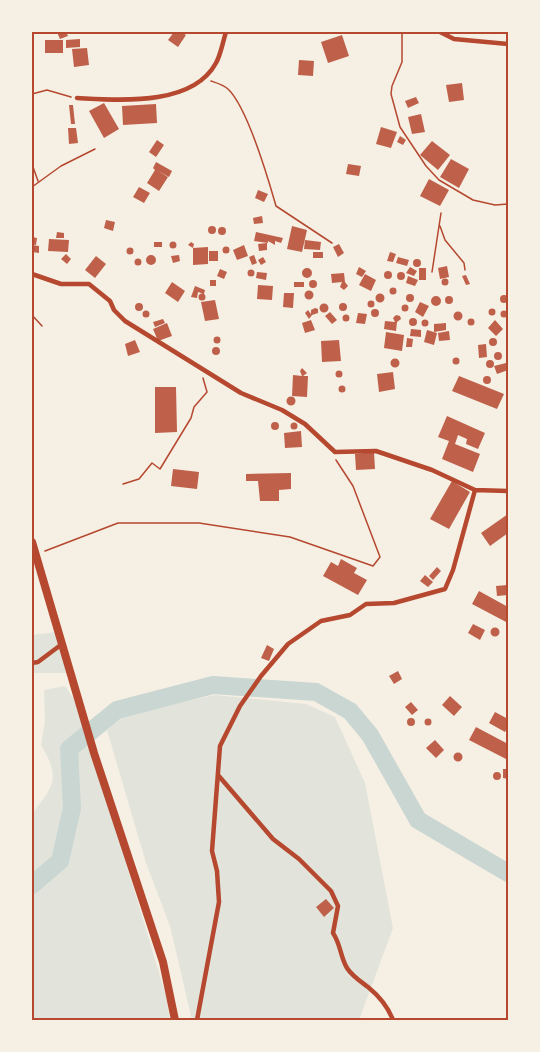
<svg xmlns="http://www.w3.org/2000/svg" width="540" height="1052" font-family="'Golos Text',sans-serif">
<rect width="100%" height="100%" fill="#f6efe4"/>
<path fill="#e2e4dc" d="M56,632L68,673H32V635Z
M65,686L90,723L124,856L166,996L170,1020H32V814C54,785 61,779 41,745L45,721L44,690Z
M215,695L306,704L335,717L365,783L393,928L359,1020H192L170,926L146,863L107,730L127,714Z"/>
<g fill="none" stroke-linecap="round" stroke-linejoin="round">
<path stroke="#c9d6d2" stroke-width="18" d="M32,885L60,861L72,808L69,749L117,710L213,685L316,692L350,711L370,735L418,820L508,873"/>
</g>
<path fill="#bf614a" d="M57,32H66L68,36L60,39Z
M174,32H181L186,35L178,47L168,40Z
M342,35L349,56L328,63L321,42Z
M80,39V47L66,48V40Z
M45,40H63V53H45Z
M87,48L89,65L74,67L72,49Z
M299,60L314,61L313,76L298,75Z
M462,83L464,100L449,102L446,85Z
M416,97L419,103L408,108L405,101Z
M104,103L119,129L104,138L89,111Z
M156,104L157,123L123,125L122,106Z
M69,105H73L75,124H71Z
M421,114L425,132L412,134L408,117Z
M381,127L397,132L391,148L376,144Z
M68,128H76L78,143L69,144Z
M400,136L406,140L403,145L397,142Z
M157,140L164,145L156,157L149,152Z
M432,141L450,155L438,170L420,155Z
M451,159L469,169L459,188L440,177Z
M156,162L172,171L169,177L158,171L168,177L159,191L147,183L155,170L153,168Z
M348,164L361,166L359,176L346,174Z
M429,179L449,190L440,206L420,196Z
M139,187L150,193L144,203L133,197Z
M258,190L268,194L264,202L255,198Z
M262,216L263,223L254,224L253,218Z
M106,220L115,222L113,231L104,228Z
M292,226L307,230L302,252L287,249Z
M208 230a4 4 0 1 1 8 0a4 4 0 1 1-8 0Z
M218 231a4 4 0 1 1 8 0a4 4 0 1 1-8 0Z
M57,232L64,233V238H56Z
M256,232L283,238L281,243L275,241V245L268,241V243L254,241Z
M32,237L37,238L36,245L32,244Z
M49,239L69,240L68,252L48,251Z
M305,240L321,242L320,250L304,249Z
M169.5 245a3.5 3.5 0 1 1 7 0a3.5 3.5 0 1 1-7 0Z
M154,242H162V247H154Z
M191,242L194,244L193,248L208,247V264L193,265V248L188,245Z
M267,243V250L259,251L258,244Z
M339,244L344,253L338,257L333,247Z
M32,245L39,246V253L32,252Z
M244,245L248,256L237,260L233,250Z
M222.5 250a3.5 3.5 0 1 1 7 0a3.5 3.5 0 1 1-7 0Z
M126.5 251a3.5 3.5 0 1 1 7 0a3.5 3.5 0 1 1-7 0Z
M209,251H218V261H209Z
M313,252H323V258H313Z
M390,252L396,254L393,262L387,261Z
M66,254L71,259L67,264L61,259Z
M179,255L180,261L173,263L171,256Z
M254,255L257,263L252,265L249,257Z
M146 260a5 5 0 1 1 10 0a5 5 0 1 1-10 0Z
M96,256L106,264L95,278L85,270Z
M263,257L266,262L261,265L258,260Z
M398,257L409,260L407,266L396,263Z
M134.5 262a3.5 3.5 0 1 1 7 0a3.5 3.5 0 1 1-7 0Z
M413 263a4 4 0 1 1 8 0a4 4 0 1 1-8 0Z
M447,266L449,277L440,279L438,268Z
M359,267L366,271L362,277L356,274Z
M410,267L417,271L414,276L406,273Z
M419,268H426V280H419Z
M302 273a5 5 0 1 1 10 0a5 5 0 1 1-10 0Z
M220,269L227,272L224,279L217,276Z
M247.5 273a3.5 3.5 0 1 1 7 0a3.5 3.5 0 1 1-7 0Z
M384 275a4 4 0 1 1 8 0a4 4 0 1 1-8 0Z
M257,272L267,273L266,280L256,278Z
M397 276a4 4 0 1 1 8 0a4 4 0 1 1-8 0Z
M344,273L345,282L348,286L344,290L340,287L342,282L332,283L331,274Z
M365,274L376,280L371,291L359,285Z
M466,275L470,284L466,285L462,276Z
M408,276L418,280L415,286L406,283Z
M441.5 282a3.5 3.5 0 1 1 7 0a3.5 3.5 0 1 1-7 0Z
M309 284a4 4 0 1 1 8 0a4 4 0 1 1-8 0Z
M210,280H216V286H210Z
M172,282L185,291L178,302L165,293Z
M294,282H304V287H294Z
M258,285L273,286L272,300L257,299Z
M195,286L205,290L204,294L198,292L197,298L191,297Z
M389.5 291a3.5 3.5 0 1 1 7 0a3.5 3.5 0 1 1-7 0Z
M304.5 295a4.5 4.5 0 1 1 9 0a4.5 4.5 0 1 1-9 0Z
M284,293H294L293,308L283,307Z
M375.5 298a4.5 4.5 0 1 1 9 0a4.5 4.5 0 1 1-9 0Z
M198.5 297a3.5 3.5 0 1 1 7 0a3.5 3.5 0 1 1-7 0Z
M406 298a4 4 0 1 1 8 0a4 4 0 1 1-8 0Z
M500 299a4 4 0 1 1 8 0a4 4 0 1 1-8 0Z
M445 300a4 4 0 1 1 8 0a4 4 0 1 1-8 0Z
M431 301a5 5 0 1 1 10 0a5 5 0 1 1-10 0Z
M215,300L219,319L205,321L201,302Z
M367.5 304a3.5 3.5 0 1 1 7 0a3.5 3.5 0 1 1-7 0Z
M420,302L429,306L423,317L415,312Z
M135 307a4 4 0 1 1 8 0a4 4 0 1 1-8 0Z
M339 307a4 4 0 1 1 8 0a4 4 0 1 1-8 0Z
M319.5 308a4.5 4.5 0 1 1 9 0a4.5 4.5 0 1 1-9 0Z
M401.5 308a3.5 3.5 0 1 1 7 0a3.5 3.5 0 1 1-7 0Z
M315,308L318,309V313L312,315L309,319L305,313L308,310L311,314V310Z
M488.5 312a3.5 3.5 0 1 1 7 0a3.5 3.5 0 1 1-7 0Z
M371 313a4 4 0 1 1 8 0a4 4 0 1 1-8 0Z
M500.5 314a3.5 3.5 0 1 1 7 0a3.5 3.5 0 1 1-7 0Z
M142.5 314a3.5 3.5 0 1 1 7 0a3.5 3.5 0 1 1-7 0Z
M453.5 316a4.5 4.5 0 1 1 9 0a4.5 4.5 0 1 1-9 0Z
M330,312L337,320L332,324L325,316Z
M358,313L367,314L365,324L356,323Z
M342.5 318a3.5 3.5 0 1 1 7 0a3.5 3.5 0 1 1-7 0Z
M396,315L400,316L401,319L397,322L396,331L384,329L385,321L395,322L393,318Z
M409 322a4 4 0 1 1 8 0a4 4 0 1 1-8 0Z
M467.5 322a3.5 3.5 0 1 1 7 0a3.5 3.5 0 1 1-7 0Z
M163,319L165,323L155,327L153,322Z
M421.5 323a3.5 3.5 0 1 1 7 0a3.5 3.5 0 1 1-7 0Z
M311,320L315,330L305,333L302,323Z
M495,320L503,329L496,336L488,328Z
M167,323L172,336L158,341L153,329Z
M446,323V330L434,332V324Z
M411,329L421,330V337L410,336Z
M427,330L437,333L434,345L424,342Z
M449,331L450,340L439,341L438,333Z
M386,332L404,335L402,351L384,348Z
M213.5 340a3.5 3.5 0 1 1 7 0a3.5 3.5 0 1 1-7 0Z
M407,338L413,339L412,347H406Z
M489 342a4 4 0 1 1 8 0a4 4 0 1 1-8 0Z
M135,340L140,352L128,356L125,344Z
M339,340L341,361L322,362L321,341Z
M486,344L487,357L479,358L478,345Z
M212 351a4 4 0 1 1 8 0a4 4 0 1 1-8 0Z
M494 356a4 4 0 1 1 8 0a4 4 0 1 1-8 0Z
M452.5 361a3.5 3.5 0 1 1 7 0a3.5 3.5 0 1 1-7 0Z
M390.5 363a4.5 4.5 0 1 1 9 0a4.5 4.5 0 1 1-9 0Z
M486 364a4 4 0 1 1 8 0a4 4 0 1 1-8 0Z
M506,363L508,370L497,374L494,366Z
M302,368L307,373L303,376H308L307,397L292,396L293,375L302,376L300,371Z
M335.5 374a3.5 3.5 0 1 1 7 0a3.5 3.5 0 1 1-7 0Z
M393,372L395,389L379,392L377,374Z
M459,376L504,394L497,409L452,391Z
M483 380a4 4 0 1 1 8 0a4 4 0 1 1-8 0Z
M338.5 389a3.5 3.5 0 1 1 7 0a3.5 3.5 0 1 1-7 0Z
M155,387H176L177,432L155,433Z
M286.5 401a4.5 4.5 0 1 1 9 0a4.5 4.5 0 1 1-9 0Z
M447,416L485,433L478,449L466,444L467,439L458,435L455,444L480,454L473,472L442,459L449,441L438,437Z
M271 426a4 4 0 1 1 8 0a4 4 0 1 1-8 0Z
M290.5 426a3.5 3.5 0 1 1 7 0a3.5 3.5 0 1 1-7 0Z
M301,431L302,447L285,448L284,433Z
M374,452L375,469L356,470L355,454Z
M173,469L199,472L197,489L171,486Z
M291,473V489L279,490V501H260L258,481H246V474Z
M452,481L470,492L449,529L430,519Z
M508,514V533L490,546L481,533Z
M341,559L357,568L354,573L367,580L358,595L323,576L331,562L338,566Z
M437,567L441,571L433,580L429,576Z
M425,575L433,582L428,587L420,581Z
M507,585L508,595L497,596L496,586Z
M479,591L508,607V623L472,604Z
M473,624L485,630L480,640L468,633Z
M490.5 632a4.5 4.5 0 1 1 9 0a4.5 4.5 0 1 1-9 0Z
M267,645L274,649L269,661L261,658Z
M398,671L402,679L394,684L389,676Z
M450,696L462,707L454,716L442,705Z
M411,702L418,710L412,715L405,707Z
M495,712L508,719V726L505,732L489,723Z
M407 722a4 4 0 1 1 8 0a4 4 0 1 1-8 0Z
M424.5 722a3.5 3.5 0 1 1 7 0a3.5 3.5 0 1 1-7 0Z
M476,727L508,744V760L469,740Z
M435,740L444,750L436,758L426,748Z
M453.5 757a4.5 4.5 0 1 1 9 0a4.5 4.5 0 1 1-9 0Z
M503,769H508V779L503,778Z
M493 776a4 4 0 1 1 8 0a4 4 0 1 1-8 0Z
M326,899L334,908L324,917L316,907Z"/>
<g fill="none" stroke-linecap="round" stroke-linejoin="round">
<path stroke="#b5482f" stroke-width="1.5" d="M402,32V62L392,86L391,94L400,127L426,166L439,180L473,200L495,205L508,204
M211,81C217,83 224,85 228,89C248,108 268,178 276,206L332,243
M32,94L47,90L71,97
M32,164L38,181
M32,187L61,166L95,149
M440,226L445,240L464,263L465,270
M432,272L441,213
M32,315L42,326
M123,484L139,479L152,463L160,469L191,418L194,407L207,392L203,378
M45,551L118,523H199L290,537L373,566L380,557L353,486L336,460"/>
<path stroke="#b5482f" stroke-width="4.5" d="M440,32L454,39L508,44
M77,98C118,100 192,107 216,63C221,54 223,41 226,32
M32,274L61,284H89L110,301L114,310L125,321L241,393L282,410L305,424L335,452L376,451L432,470L475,490L508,491
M32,663L38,662L62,644
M218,775L273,839L299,859L331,891L338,906L333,933C341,945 340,956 347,968C352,976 360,981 368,987C379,996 388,1007 393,1020
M197,1020L219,902L217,871L212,851L220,746L240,706L261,676L288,644L321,621L350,615L366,604L394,603L445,589L453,570L475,490"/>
<path stroke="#b5482f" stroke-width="8" d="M32,542L94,753L163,962L175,1020"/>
</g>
<rect width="540" height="1052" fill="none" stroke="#f6efe4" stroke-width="66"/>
<rect x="33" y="33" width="474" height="986" fill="none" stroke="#b5482f" stroke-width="2"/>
</svg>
